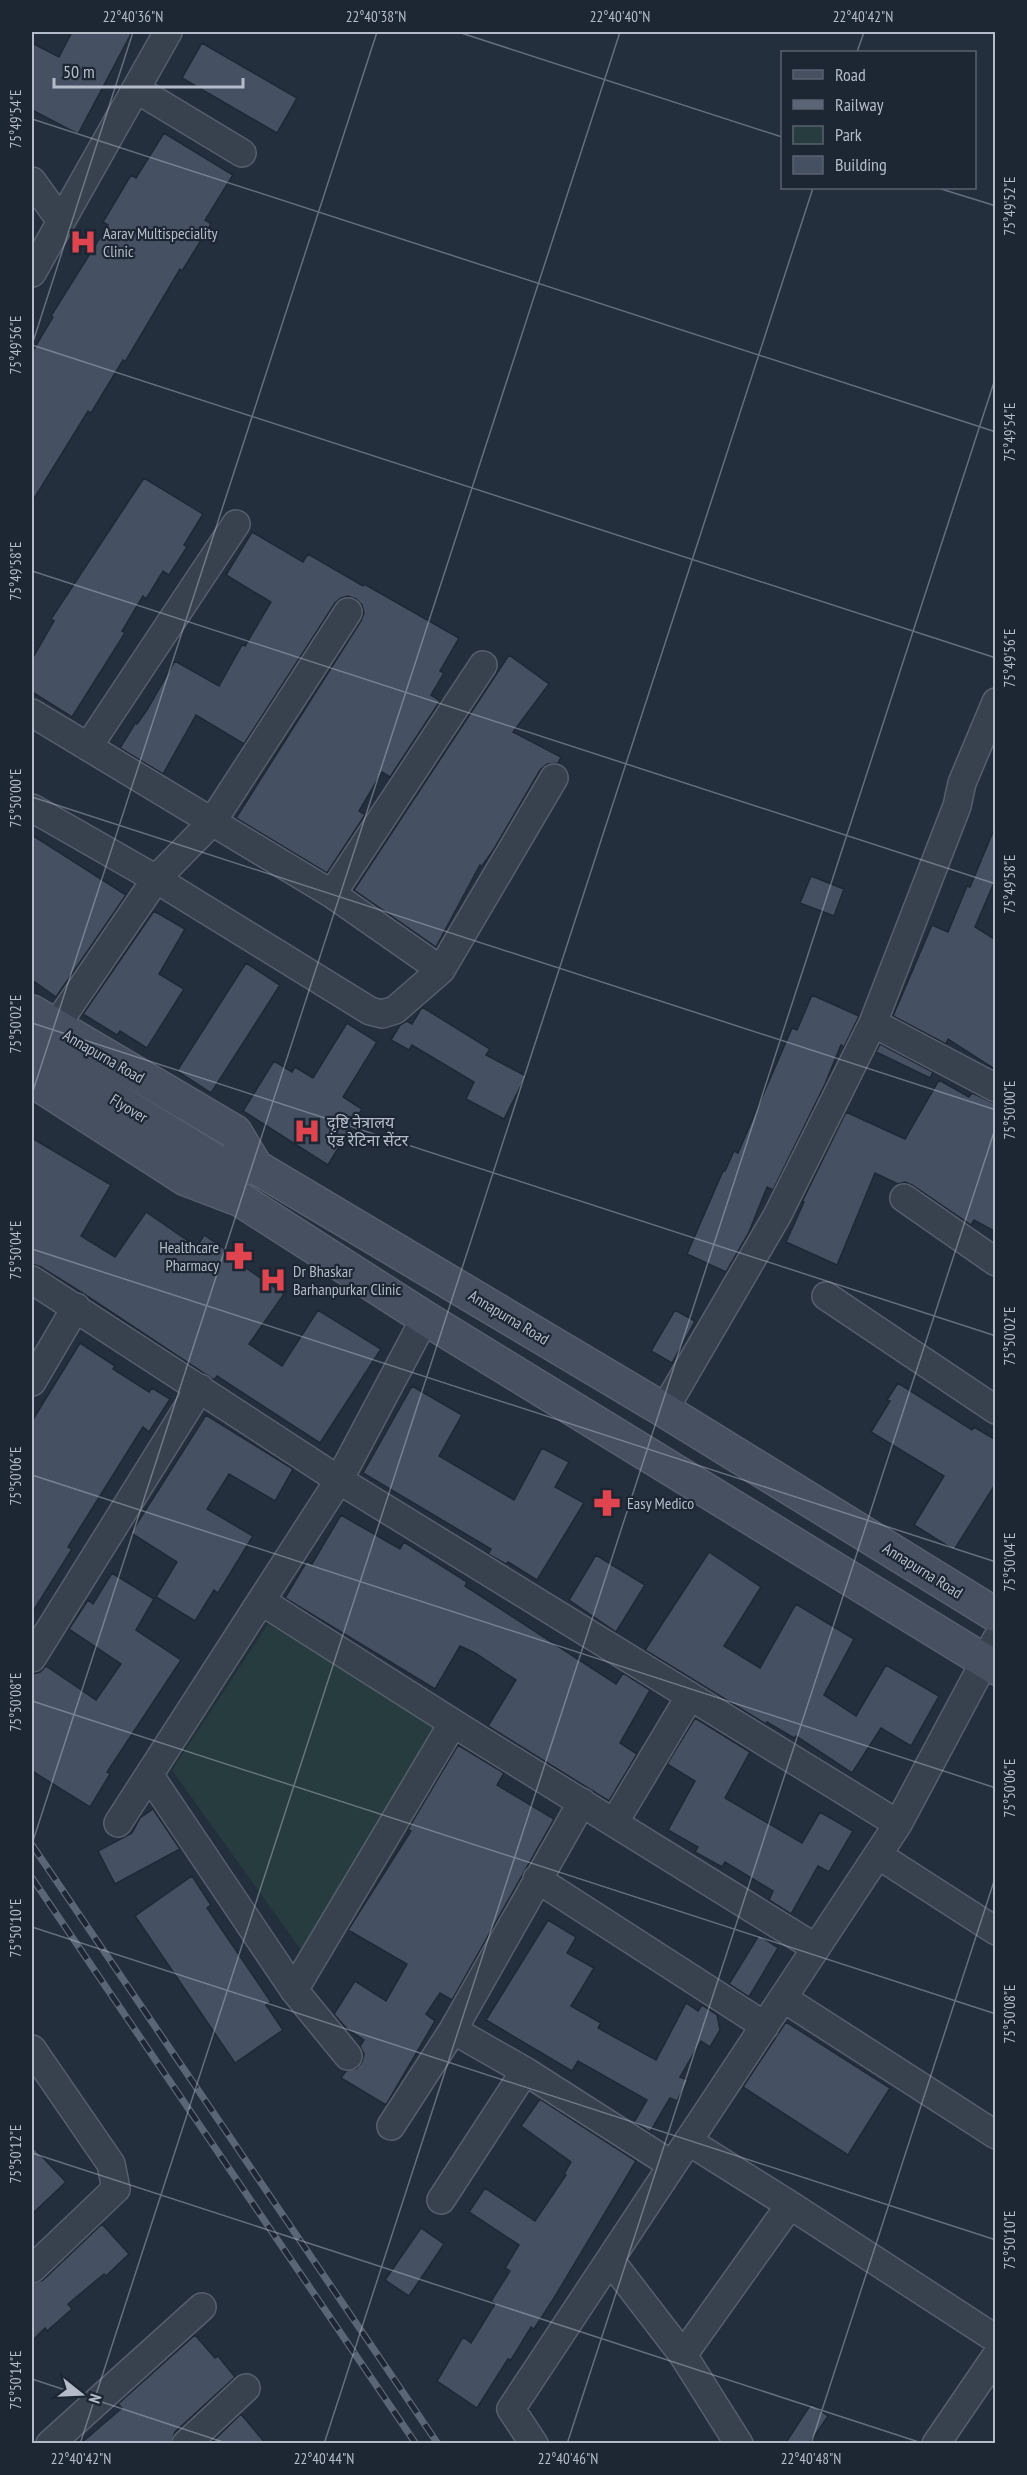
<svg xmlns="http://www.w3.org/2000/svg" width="1027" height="2475" font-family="'PT Sans Narrow','Noto Sans Devanagari',sans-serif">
<rect width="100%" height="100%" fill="#242f3e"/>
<path fill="#263c3f" d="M268,1624L440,1727L306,1957L172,1770Z"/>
<path fill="#455162" stroke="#1f2835" stroke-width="1.5" d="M72,32H132L78,134L32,110V43L59,57Z
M202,43L297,98L277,133L182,78Z
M164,133L233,175L205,220L211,224L182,271L180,269L125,362L123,360L91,413L88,411L32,502V352L53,317L51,316L108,225L103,222L131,175L136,178Z
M144,478L203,514L184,545L187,547L169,575L163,571L146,599L143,596L122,631L125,633L72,717L32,692V659L54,621L51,619Z
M252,532L303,562L308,554L363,586L364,584L459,638L440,671L444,673L431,695L440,701L390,777L382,772L359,811L365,815L327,873L236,818L361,621L364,613L362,605L356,599L348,596L341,598L335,603L244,744L196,715L163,774L120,748L136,722L137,724L147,710L175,661L219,686L242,645L245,646L271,602L226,575Z
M509,655L549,684L513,732L561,757L558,763L547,764L540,770L494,849L482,866L480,865L436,947L354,890Z
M995,827L996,878L975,927L996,940V1070L948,1039L946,1044L893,1016L932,925L948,932L967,886L970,887Z
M32,835L126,895L56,997L32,980Z
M811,876L844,889L834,916L800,903Z
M154,911L185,929L159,974L184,989L147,1048L120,1031L117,1035L83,1014Z
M246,963L280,985L211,1093L177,1071Z
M812,995L859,1016L844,1047L841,1045L825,1084L773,1190L767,1187L749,1232L726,1272L687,1254L723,1171H725L734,1151L738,1153L792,1028L797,1030Z
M422,1007L490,1049L486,1055L526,1076L504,1119L466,1099L474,1082L412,1045L409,1050L391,1040L400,1025L407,1021L412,1024Z
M347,1023L377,1042L343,1097L362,1109L328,1165L243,1111L274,1061L292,1072L295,1067L313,1078Z
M880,1044L933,1072L930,1078L876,1052Z
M939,1080L969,1097L972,1093L996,1104V1232L974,1220L971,1225L912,1185L905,1182L898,1184L875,1173L837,1265L786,1242L804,1202H802L846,1112L905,1139Z
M32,1138L111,1185L81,1236L115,1257L146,1212L197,1247L204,1235L229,1252L227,1255L284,1294L249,1344L282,1366L318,1310L381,1349L320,1443L217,1376L214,1380L84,1294L41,1267L32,1264Z
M675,1310L695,1321L672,1363L651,1351Z
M80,1343L115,1366L113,1369L149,1392L152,1388L170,1399L149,1432L143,1427L68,1547L72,1549L32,1613V1421Z
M898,1383L972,1430L974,1427L996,1440V1483L954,1550L914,1525L944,1476L871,1432L890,1401L887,1400Z
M412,1386L462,1415L439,1456L514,1500L542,1448L569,1462L555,1487L584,1503L537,1580L508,1562L506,1564L488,1554L491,1549L363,1473Z
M206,1415L293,1469L275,1501L229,1474L207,1509L253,1536L218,1593L214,1590L195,1621L156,1597L177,1562L131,1533Z
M341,1515L400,1549L404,1542L467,1582L465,1586L616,1684L623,1673L650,1690L620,1743L637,1754L609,1801L488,1726L516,1680L475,1653L460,1646L435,1689L285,1598L307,1561L312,1564Z
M709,1552L761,1587L724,1646L760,1668L796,1604L854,1639L824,1695L856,1716L886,1665L939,1696L911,1746L881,1728L852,1773L796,1736L794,1738L767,1722L766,1724L645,1650Z
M596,1555L645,1585L616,1632L569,1600Z
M112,1573L154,1599L136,1630L181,1660L107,1772L110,1774L90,1807L32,1771V1674L40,1672L46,1666L96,1700L121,1664L69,1629L88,1600L93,1604Z
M695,1718L750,1752L725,1798L802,1843L820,1812L853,1831L829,1872L818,1866L791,1914L769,1900L773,1891L725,1862L722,1867L695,1852L698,1847L668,1830L695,1781L667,1764Z
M458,1745L504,1773L497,1785L554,1819L452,2000L440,1993L426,2014L435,2021L386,2105L341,2078L346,2071L357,2068L362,2062L364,2054L360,2046L364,2040L347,2029L334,2014L355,1981L386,2001L407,1964L348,1930L411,1831L408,1829Z
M153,1809L180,1849L115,1884L98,1851L132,1833L140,1818Z
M192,1876L211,1905L207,1908L271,2002L266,2005L283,2030L235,2063L135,1916Z
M548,1920L576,1937L567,1953L594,1968L571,2006L601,2023L598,2028L656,2060L686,2003L698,2011L702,2005L717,2015L720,2030L710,2047L701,2041L680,2077L688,2080L677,2101L670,2098L650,2132L634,2122L647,2100L578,2061L572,2071L486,2020Z
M759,1935L778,1948L749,1997L729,1984Z
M786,2022L890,2088L848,2155L743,2087Z
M540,2099L636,2161L554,2298L534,2329L531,2327L511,2360L508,2359L477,2408L437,2381L463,2337L471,2343L495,2304L491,2301L510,2271L505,2268L519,2245L469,2212L485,2188L535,2221L566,2175L564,2174L571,2162L521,2126Z
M32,2146L66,2182L32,2214Z
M102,2224L129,2254L106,2276L104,2274L68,2304L72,2309L47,2331L45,2328L32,2341V2284L43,2280Z
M421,2228L444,2244L409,2296L385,2280Z
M195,2335L215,2358L218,2356L235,2377L175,2432L171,2444H80L122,2408L118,2404Z
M811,2404L828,2416L809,2444H785Z
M241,2414L266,2444H210Z"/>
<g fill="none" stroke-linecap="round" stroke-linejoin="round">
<defs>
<path id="street" d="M136,89L242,153
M32,181L61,221
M32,273L168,32
M32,713L332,894L441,970
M88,747L236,524
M32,808L156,879L370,1011L382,1014L395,1010L441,970L554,778
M332,894L483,665
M873,1023L996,1088
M55,1027L156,879L212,822L348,612
M904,1198L996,1262
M32,1280L339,1480L898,1824
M826,1296L996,1410
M32,1382L76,1307
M664,1410L777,1216L873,1023L957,806L962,783L996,702
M261,1601L453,1723L816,1948
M32,1658L200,1388
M150,1776L294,1990L348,2056
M118,1823L339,1480L425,1318
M614,1823L690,1696
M878,1855L996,1931
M537,1879L765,2026
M294,1990L453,1723
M783,1998L996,2135
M453,2030L525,2071L672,2165
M32,2049L111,2164L116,2189L32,2269
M391,2126L453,2030L582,1802
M688,2141L790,2205L996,2339
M441,2200L525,2071
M610,2260L683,2355L739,2444
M683,2355L790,2205
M50,2444L202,2307
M186,2444L246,2388
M534,2444L511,2409L898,1824L996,1640
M936,2444L996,2356"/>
<path id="secondary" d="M32,1012L235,1132L256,1167L664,1410L996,1615
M32,1049L227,1168L256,1167
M32,1080L186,1179L241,1200L425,1318L996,1668"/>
</defs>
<use href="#street" stroke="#565f6c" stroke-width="30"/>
<use href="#secondary" stroke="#565f6c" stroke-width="36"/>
<use href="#street" stroke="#38414e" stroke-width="27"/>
<use href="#secondary" stroke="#465061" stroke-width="33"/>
<defs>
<path id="rail" d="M32,1845L438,2444
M32,1878L416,2444"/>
</defs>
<use href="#rail" stroke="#5a6575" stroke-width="7"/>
<use href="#rail" stroke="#1d2633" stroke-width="4.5" stroke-dasharray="14" stroke-linecap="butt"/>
</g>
<path fill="none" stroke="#b4bcc9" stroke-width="1.5" stroke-opacity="0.45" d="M458,32L782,137M857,52L864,32M32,119L996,432M938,188L996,206M32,345L996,658M32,345L133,32M32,571L996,884M32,797L996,1110M32,1023L996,1336M32,1094L377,32M32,1249L996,1562M32,1475L996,1788M32,1701L996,2014M32,1844L620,32M32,1927L996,2240M32,2153L925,2444M32,2379L229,2444M80,2444L813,188M324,2444L996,376M567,2444L996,1126M811,2444L996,1875"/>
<defs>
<symbol id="hospital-bare" viewBox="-9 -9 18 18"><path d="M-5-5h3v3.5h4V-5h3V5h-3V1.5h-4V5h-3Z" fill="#e0444e" stroke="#1d2633" stroke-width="2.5" paint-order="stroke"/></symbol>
<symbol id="pharmacy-bare" viewBox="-9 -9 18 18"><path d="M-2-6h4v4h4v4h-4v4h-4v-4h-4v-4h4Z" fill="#e0444e" stroke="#1d2633" stroke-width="2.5" paint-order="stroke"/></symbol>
</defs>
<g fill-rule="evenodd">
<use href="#hospital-bare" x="64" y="223" width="38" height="38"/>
<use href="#hospital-bare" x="288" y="1112" width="38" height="38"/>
<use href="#pharmacy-bare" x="220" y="1237" width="38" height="38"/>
<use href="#hospital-bare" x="254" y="1261" width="38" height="38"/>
<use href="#pharmacy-bare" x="588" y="1484" width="38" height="38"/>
</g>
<g text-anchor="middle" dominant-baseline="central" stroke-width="4.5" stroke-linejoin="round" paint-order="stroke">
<g font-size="16" fill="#b4bcc9" stroke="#1d2633" text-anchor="start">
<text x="103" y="233">Aarav Multispeciality<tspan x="103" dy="18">Clinic</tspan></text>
<text x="327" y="1122">दृष्टि नेत्रालय<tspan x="327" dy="18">एंड रेटिना सेंटर</tspan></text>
<text x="219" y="1247" text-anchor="end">Healthcare<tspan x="219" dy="18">Pharmacy</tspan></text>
<text x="293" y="1271">Dr Bhaskar<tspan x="293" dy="18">Barhanpurkar Clinic</tspan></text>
<text x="627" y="1503">Easy Medico</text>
</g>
<g font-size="16" fill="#b4bcc9" stroke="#1d2633">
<text transform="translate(104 1056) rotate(30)">Annapurna Road</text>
<text transform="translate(129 1108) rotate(31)">Flyover</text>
<text transform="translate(509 1317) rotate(31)">Annapurna Road</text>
<text transform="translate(923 1570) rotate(32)">Annapurna Road</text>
</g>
</g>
<rect width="1027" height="2475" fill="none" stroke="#1d2633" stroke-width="66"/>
<rect x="781" y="51" width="195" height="138" fill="#1d2633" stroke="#59626f" stroke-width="1.5"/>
<rect x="793" y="70" width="30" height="9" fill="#465061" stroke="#59626f" stroke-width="1.5"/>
<text x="835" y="81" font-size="18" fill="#b4bcc9">Road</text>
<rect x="793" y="100" width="30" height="9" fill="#5a6575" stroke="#59626f" stroke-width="1.5"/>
<text x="835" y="111" font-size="18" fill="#b4bcc9">Railway</text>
<rect x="793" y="126" width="30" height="18" fill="#263c3f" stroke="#59626f" stroke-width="1.5"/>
<text x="835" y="141" font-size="18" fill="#b4bcc9">Park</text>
<rect x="793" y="156" width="30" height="18" fill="#455162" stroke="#59626f" stroke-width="1.5"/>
<text x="835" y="171" font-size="18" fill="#b4bcc9">Building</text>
<g transform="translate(81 2394) rotate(108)" stroke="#1d2633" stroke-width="4.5" paint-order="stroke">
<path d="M0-4.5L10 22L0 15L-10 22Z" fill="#b4bcc9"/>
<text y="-9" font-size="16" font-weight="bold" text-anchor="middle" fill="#b4bcc9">N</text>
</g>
<path d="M54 78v9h189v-9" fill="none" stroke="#b4bcc9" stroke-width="3"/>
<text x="63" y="78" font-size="18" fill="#b4bcc9" stroke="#1d2633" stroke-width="4.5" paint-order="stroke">50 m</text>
<rect x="33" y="33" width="961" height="2409" fill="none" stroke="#b4bcc9" stroke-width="2"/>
<g font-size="15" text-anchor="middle" fill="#b4bcc9">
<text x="133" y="22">22°40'36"N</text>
<text x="376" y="22">22°40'38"N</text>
<text x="620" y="22">22°40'40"N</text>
<text x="863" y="22">22°40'42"N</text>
<text transform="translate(16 119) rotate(-90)" y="5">75°49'54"E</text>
<text transform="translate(1010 206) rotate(-90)" y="5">75°49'52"E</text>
<text transform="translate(16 345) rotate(-90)" y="5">75°49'56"E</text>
<text transform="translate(1010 432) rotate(-90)" y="5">75°49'54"E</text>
<text transform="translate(16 571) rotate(-90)" y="5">75°49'58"E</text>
<text transform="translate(1010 658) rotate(-90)" y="5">75°49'56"E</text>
<text transform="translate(16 798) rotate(-90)" y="5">75°50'00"E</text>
<text transform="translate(1010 884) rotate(-90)" y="5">75°49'58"E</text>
<text transform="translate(16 1024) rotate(-90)" y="5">75°50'02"E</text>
<text transform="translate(1010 1110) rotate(-90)" y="5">75°50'00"E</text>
<text transform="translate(16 1250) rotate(-90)" y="5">75°50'04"E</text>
<text transform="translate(1010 1336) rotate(-90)" y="5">75°50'02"E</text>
<text transform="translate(16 1476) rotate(-90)" y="5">75°50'06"E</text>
<text transform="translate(1010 1562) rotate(-90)" y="5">75°50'04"E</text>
<text transform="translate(16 1702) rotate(-90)" y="5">75°50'08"E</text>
<text transform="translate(1010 1788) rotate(-90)" y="5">75°50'06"E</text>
<text transform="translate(16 1928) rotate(-90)" y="5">75°50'10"E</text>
<text transform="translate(1010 2014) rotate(-90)" y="5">75°50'08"E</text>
<text transform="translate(16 2154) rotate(-90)" y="5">75°50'12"E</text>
<text transform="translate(1010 2240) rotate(-90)" y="5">75°50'10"E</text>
<text transform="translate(16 2380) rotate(-90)" y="5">75°50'14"E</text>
<text x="81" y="2464">22°40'42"N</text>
<text x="324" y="2464">22°40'44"N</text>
<text x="568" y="2464">22°40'46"N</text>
<text x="811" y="2464">22°40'48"N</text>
</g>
</svg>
